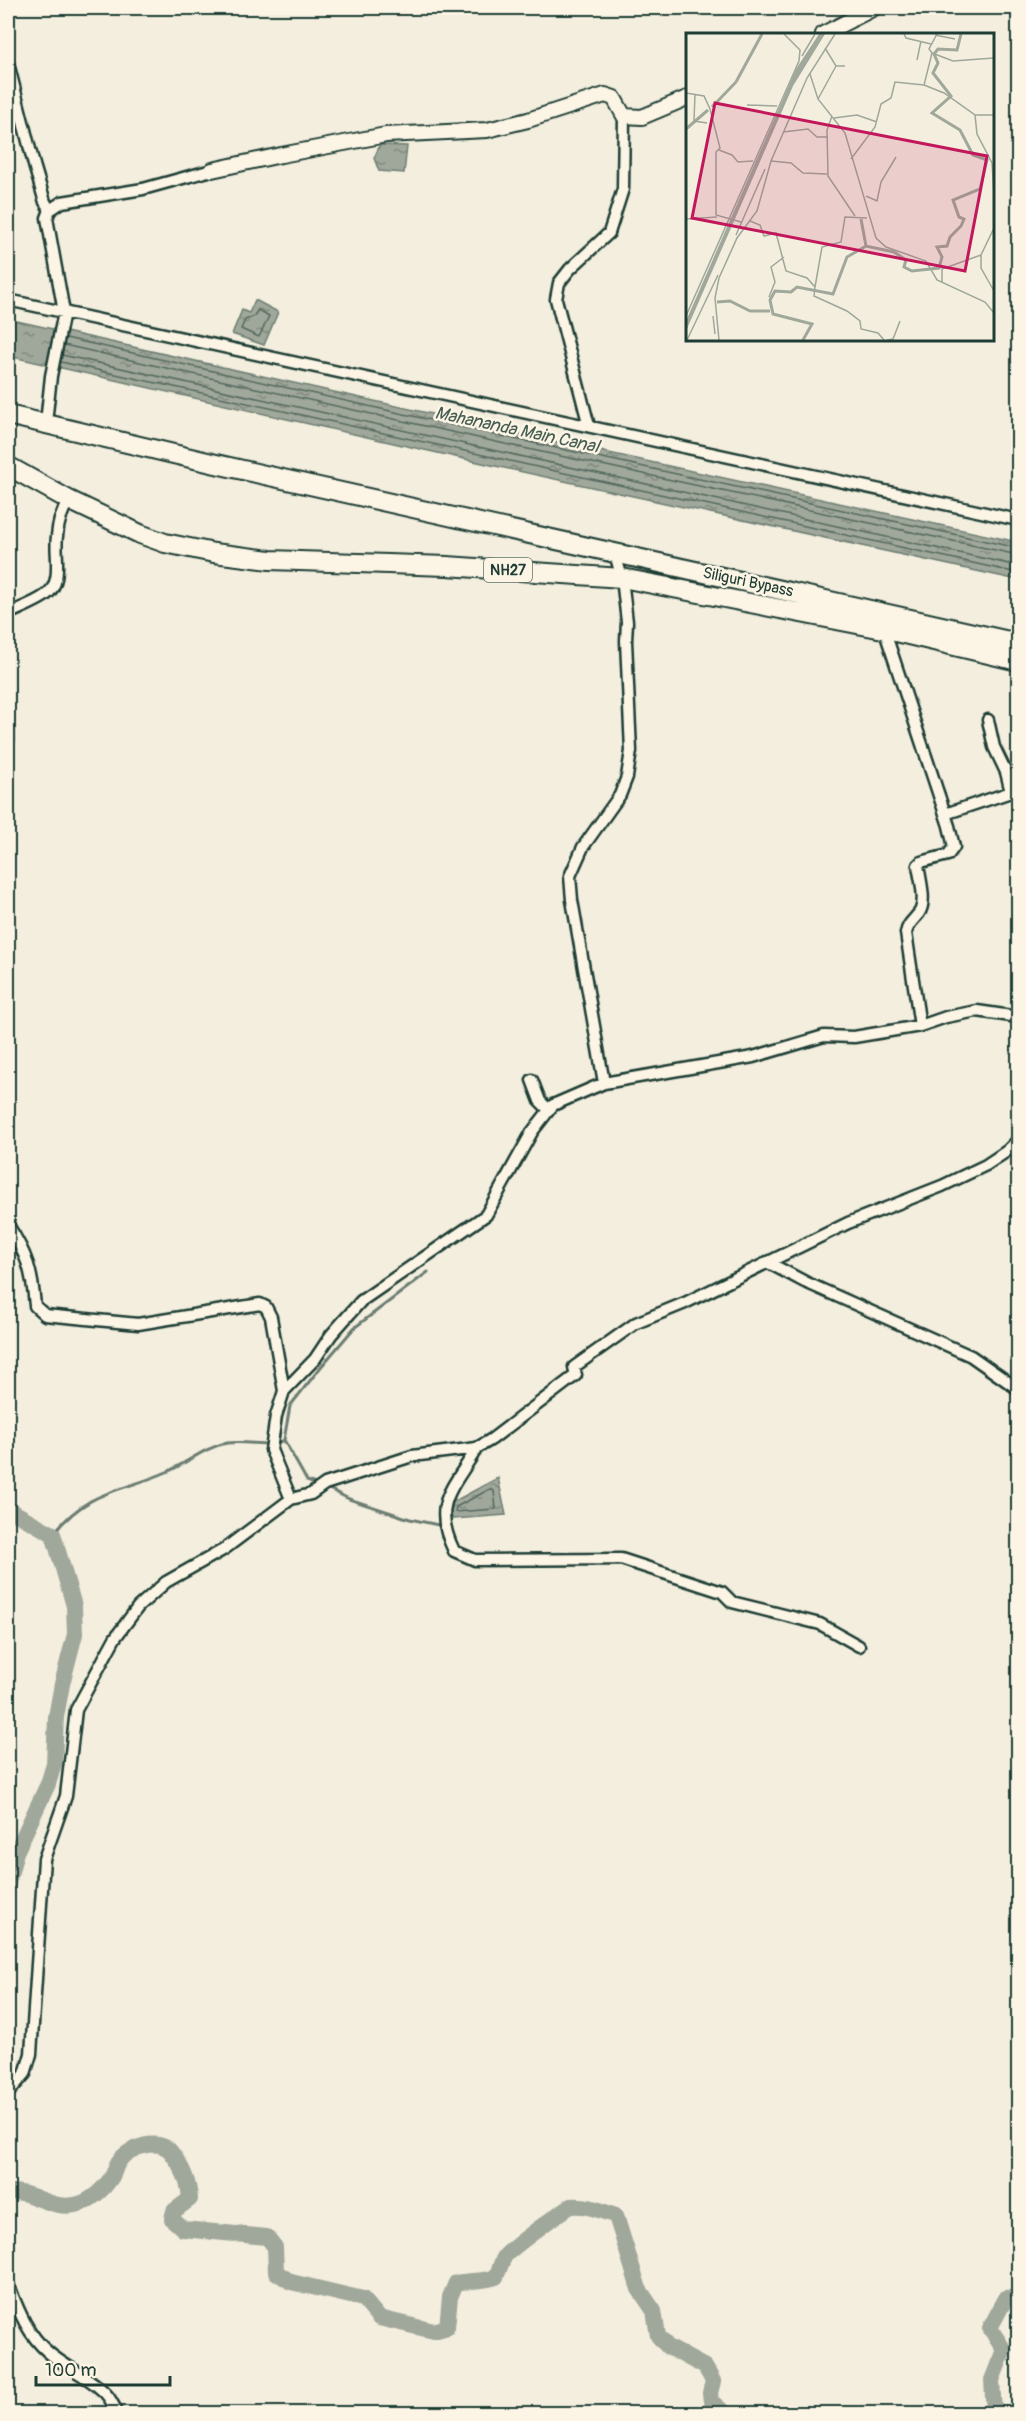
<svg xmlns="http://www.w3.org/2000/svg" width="1026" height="2421" font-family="Pangolin,sans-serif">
<defs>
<pattern id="water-ripples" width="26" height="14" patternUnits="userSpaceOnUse" patternTransform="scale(1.5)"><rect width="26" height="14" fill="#a0a89b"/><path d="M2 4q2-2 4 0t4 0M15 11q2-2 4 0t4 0" fill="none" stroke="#828a7f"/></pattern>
</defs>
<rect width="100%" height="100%" fill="#f3eede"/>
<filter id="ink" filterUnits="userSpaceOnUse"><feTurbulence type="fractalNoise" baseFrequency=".0167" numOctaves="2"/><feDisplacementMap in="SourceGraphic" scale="12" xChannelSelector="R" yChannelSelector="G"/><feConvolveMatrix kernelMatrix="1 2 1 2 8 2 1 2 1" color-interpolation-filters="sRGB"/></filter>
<g filter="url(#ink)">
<path fill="url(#water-ripples)" stroke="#6c7d72" stroke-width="1.5" d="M380,145L407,146L404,173L379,171L374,158Z
M255,300L278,312L264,345L232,334L242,310L249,313Z
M8,319L517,433L1018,542V580L500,467L8,356Z
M498,1478L506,1515L453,1519L448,1511L449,1504Z"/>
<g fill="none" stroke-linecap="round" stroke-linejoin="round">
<path stroke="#53685d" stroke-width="1.5" d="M258,310L269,316L259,337L241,329L245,320L253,317Z
M66,338L515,439L1018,548
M64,345L514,446L1018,555
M62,355L1018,566
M61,362L1018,573
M490,1489L494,1491L496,1509L455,1512L456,1507Z"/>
<path stroke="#6c7d72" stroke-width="3" d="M1016,8L1018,10
M284,1440L307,1481L318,1485
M276,1444L284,1440L290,1406L320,1368L354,1328L428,1272
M327,1488L349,1499L410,1519L443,1526
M53,1534C90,1488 120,1493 169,1471C188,1462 206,1447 227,1443C240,1441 256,1444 269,1444"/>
<path stroke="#a0a89b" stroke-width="16" d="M8,1509L53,1534L74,1606L75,1634L62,1684L56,1717L54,1764L48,1784L16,1852L8,1883
M8,2192C33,2190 52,2212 79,2204C92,2200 104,2189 111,2178C115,2173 115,2166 119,2161C129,2147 159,2137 171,2152C182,2166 189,2181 190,2199L174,2211L172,2219L183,2229L267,2237L275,2247L276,2272L291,2282L363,2299L379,2318L434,2331L447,2327L450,2297L456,2283C469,2280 482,2282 496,2277C499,2271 501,2262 505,2256C509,2250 565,2208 571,2206C586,2204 602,2211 616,2216L639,2289L654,2311L658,2336L668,2347L705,2367L713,2381L710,2393L711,2401L726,2414
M994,2414L992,2380L1004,2350L990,2328L1006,2298L1015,2297L1018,2294"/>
<defs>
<path id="minor" d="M8,63L34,165L45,202L50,210
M8,300L1018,520
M46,423L51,376L64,312L47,218L50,210L62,202L143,189L212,170
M589,426L556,299L559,283L570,269L609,233L623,189L624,116
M8,614C20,608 35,603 46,595C64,582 54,554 57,536C58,523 62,511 69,500
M883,626L949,826L954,847L948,855L921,862L918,865C920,879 927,902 919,913C913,921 908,923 906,933L920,1026
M8,730V741
M945,814L1011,792L1006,772L994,747L988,720
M532,1080L540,1101L549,1110
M604,1083L572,900L570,876L583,847L620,795L627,777L631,751L626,641L627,622L622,578L615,554
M8,1225C27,1255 32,1270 35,1306L45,1315L138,1324L260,1304L266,1307L271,1317L284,1391L276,1416L271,1450L291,1499
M767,1262L805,1282L971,1356L1018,1389
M284,1391L315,1359L331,1335L361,1301L486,1215L532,1132L553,1105L604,1083L753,1057L824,1036L854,1037L920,1026L946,1017L977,1011L1018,1017
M477,1448C452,1490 431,1503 454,1551L475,1560L621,1559L722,1592L732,1602L820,1624L859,1646
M8,2093L25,2074L31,2054L44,1859L66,1796L76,1710L115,1638L138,1607L166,1582L223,1550L291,1499L311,1494L325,1484L412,1456L477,1448L492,1439L576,1375L574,1367L636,1323L685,1303L848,1223L942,1186L986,1165L1007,1151L1018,1140
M8,2284C18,2309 27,2334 48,2352C65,2367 86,2375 102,2390C110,2396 113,2405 118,2414"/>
<path id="tertiary" d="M823,34L874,8
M212,170L281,155L386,135L487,130L528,120L605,95L614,98L624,116L642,117L687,98"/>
<path id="trunk" d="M8,415L216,464L1018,643
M8,466L69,500L140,534L165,543L214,553L270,560L447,566L622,578L883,629L1018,661"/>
</defs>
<use href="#minor" stroke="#1f3d34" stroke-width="15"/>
<use href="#tertiary" stroke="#1f3d34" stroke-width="18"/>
<use href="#trunk" stroke="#1f3d34" stroke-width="22"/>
<use href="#minor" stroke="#fcf5e5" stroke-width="10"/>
<use href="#tertiary" stroke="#fcf5e5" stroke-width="14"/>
<use href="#trunk" stroke="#fcf5e5" stroke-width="18"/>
</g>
</g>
<g text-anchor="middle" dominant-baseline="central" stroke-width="5" stroke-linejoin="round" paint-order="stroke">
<rect fill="#fcf5e5" stroke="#617469" stroke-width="1.5" x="484" y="558" width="48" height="24" rx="4.5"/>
<g font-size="15" font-weight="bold" fill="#1f3d34">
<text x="508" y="570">NH27</text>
</g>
<g font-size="16" fill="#1f3d34" stroke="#fcf5e5">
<text transform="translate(748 582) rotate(12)">Siliguri Bypass</text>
</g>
<g font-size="18" font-style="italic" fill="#465d53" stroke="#fcf5e5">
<text transform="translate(517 430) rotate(12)">Mahananda Main Canal</text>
</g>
</g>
<g transform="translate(686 33)">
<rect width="308" height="308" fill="#f3eede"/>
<path d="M133,1H139L107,53L0,298V288L110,36Z" fill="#a0a89b"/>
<path fill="none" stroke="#a0a89b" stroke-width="3" d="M50,49L76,1M26,74L50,49M0,96L22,77M175,186L180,213M31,269L44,268L64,278H84M117,307L126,291L87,281L84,267L89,258L105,259L111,254L147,261L161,224L180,213L208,219L220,227L218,234L226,238L253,235L256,224L251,214L261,213L264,204L275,193L278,186L273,184L267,167L294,156L301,127L287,122L274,97L246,80L265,63L247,40L252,30L248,21L252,16L271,17L275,1"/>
<path fill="none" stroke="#9ea79a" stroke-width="1.5" d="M218,1L220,5L245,11M251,1L243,16L246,20L238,52L258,60L289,82L291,101L306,130L308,162M249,2L269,6M139,15L150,33H159M246,20L267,28L308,25M116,23L129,1M231,27L235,8M124,41L132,66L159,100L190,205L200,214L240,228L251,247L299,269L308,280M0,60L18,63L24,76L34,115L30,119V182L55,189M9,61L8,88L21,90M132,66L150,33M61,72L91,73M289,82H308M146,83L141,97L142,143L169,183M148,85L171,82L191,89M97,99L122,96L131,104H142M33,117L46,122L52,129L67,128M165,126L189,94L195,71L205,65L209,49L238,52M85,128L105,130L117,140L141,141M180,163L191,168L195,149L210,124M0,186L31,184M64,188L74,192L78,203L90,200L100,238L121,245L129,254L128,263L161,278L174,288L175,296L192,300L198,307M308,195L295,222V235L308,258M50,202L79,136M256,250V236L295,222M129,254L136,214L155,209L159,184L181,185M83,264L89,249L85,234L98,224M0,283L113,28L114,17L98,1M27,283L29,301M1,307L32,242M33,307L29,265L33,245L51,205L71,178L85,128L121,45L149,1M201,307L207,306L214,288"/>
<path fill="#c2185b" fill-opacity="0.15" stroke="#c2185b" stroke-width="3" d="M29,70L301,123L279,238L6,185Z"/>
<rect width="308" height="308" fill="none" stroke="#1f3d34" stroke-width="3"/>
</g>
<rect width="1026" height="2421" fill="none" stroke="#fcf5e5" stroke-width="30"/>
<rect x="15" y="15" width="996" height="2391" fill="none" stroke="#1f3d34" stroke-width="2" filter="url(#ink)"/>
<path d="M36 2376v9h134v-9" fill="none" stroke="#1f3d34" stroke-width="3"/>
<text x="45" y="2376" font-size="18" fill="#1f3d34" stroke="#fcf5e5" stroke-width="4.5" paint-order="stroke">100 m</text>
</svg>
